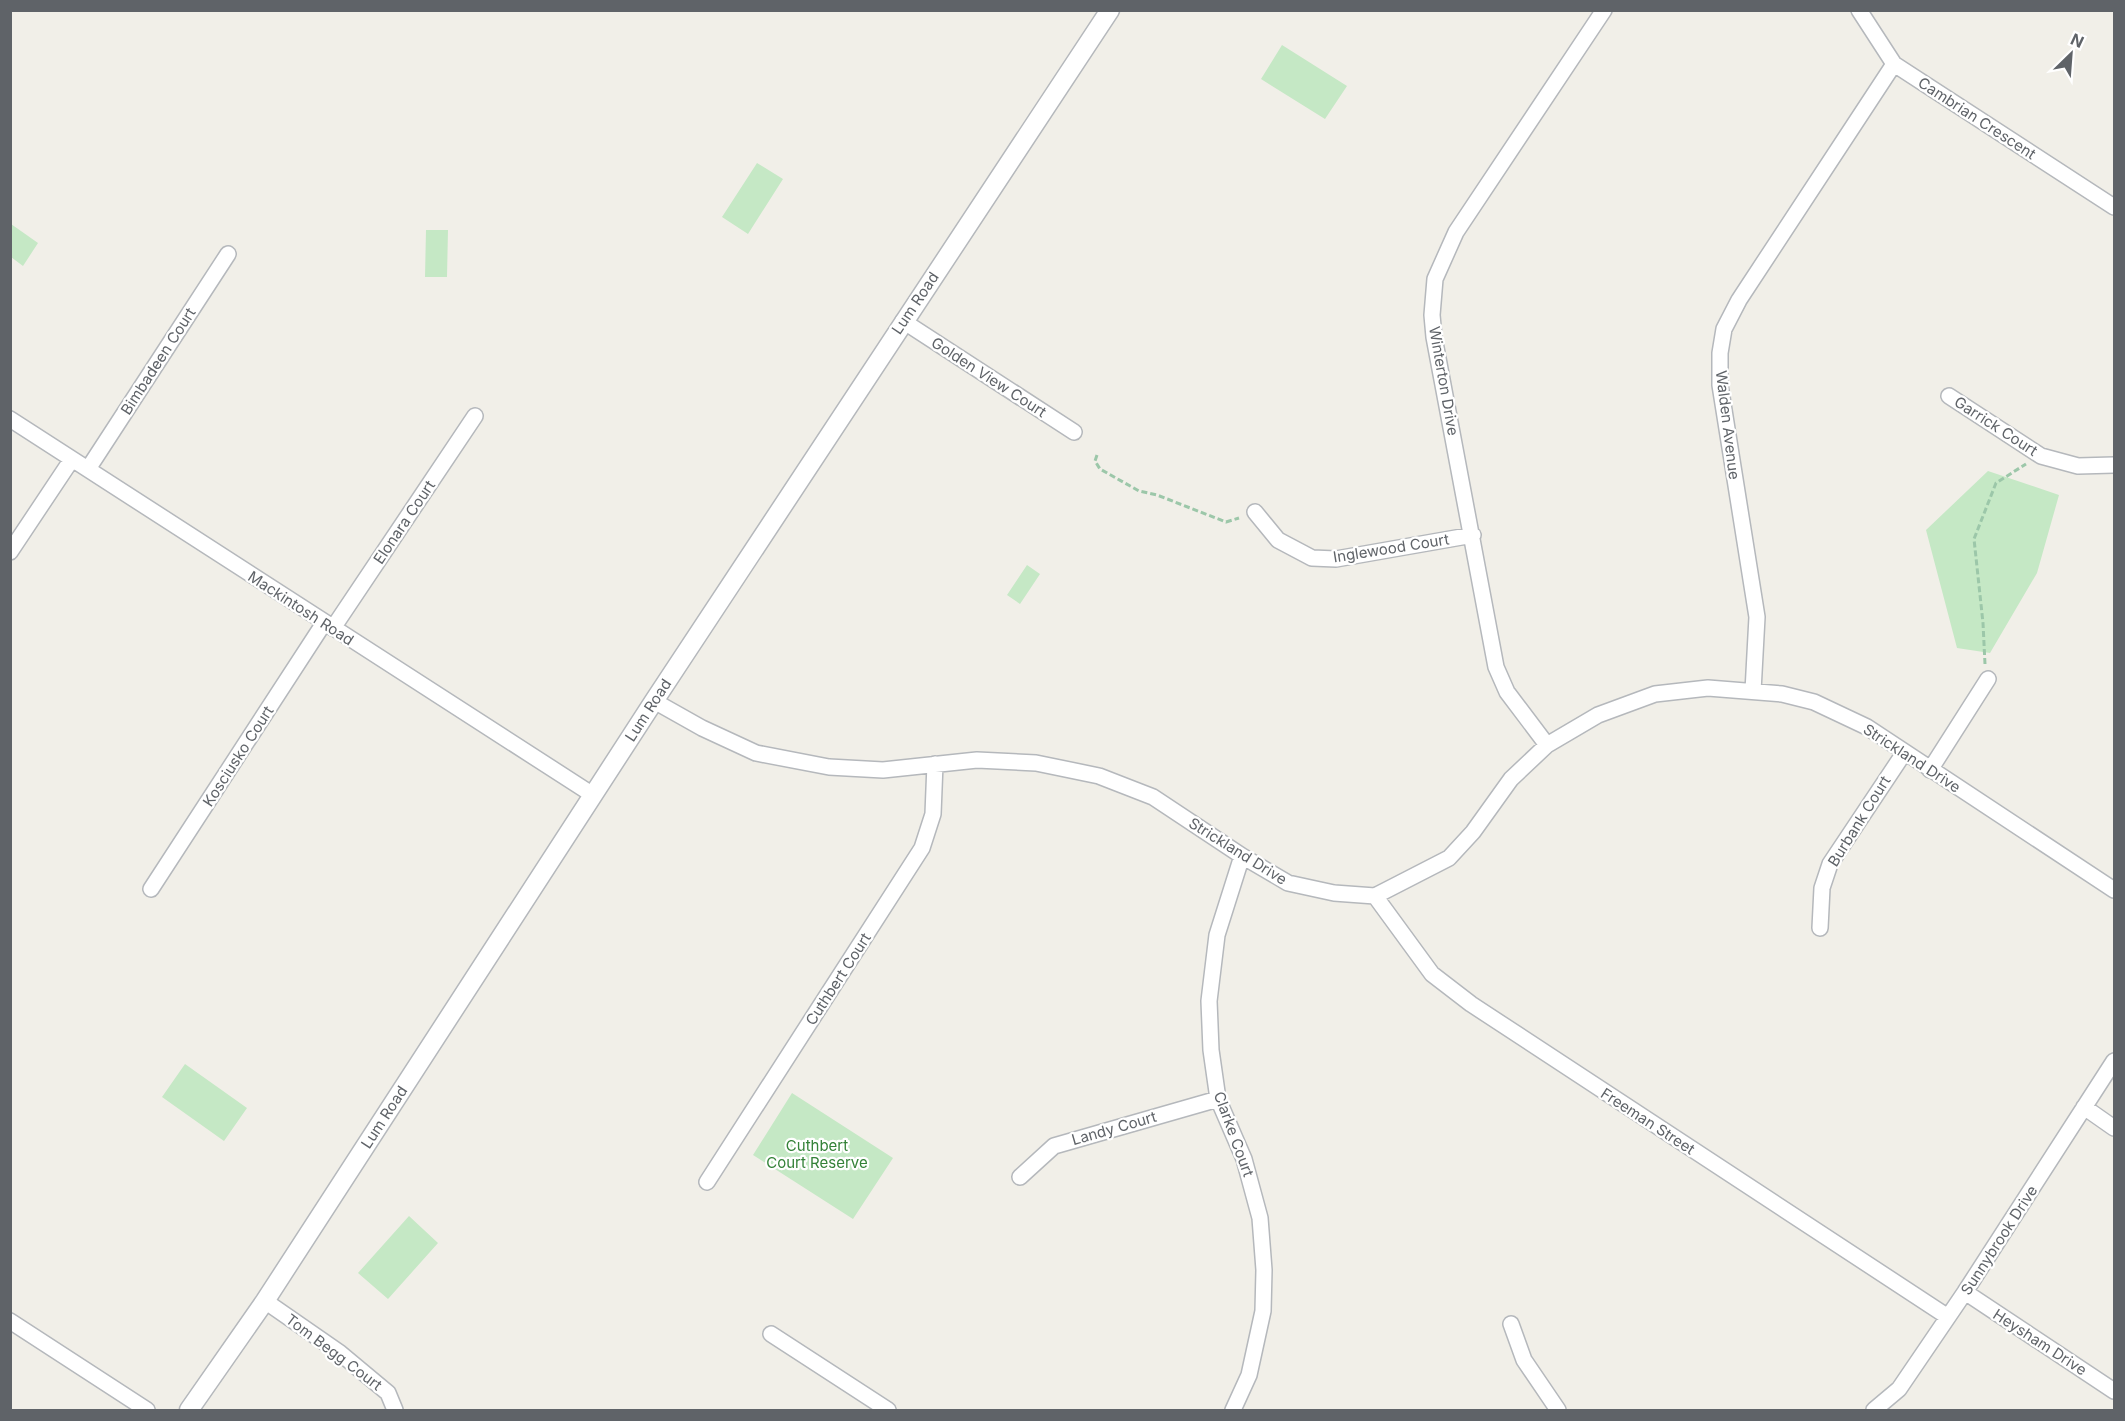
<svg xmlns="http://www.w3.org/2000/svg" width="2125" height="1421" font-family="Inter,sans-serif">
<rect width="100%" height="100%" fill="#f1efe8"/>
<path fill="#c5e8c5" d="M1282,45L1347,86L1325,119L1261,79Z
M757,163L783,179L748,234L722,217Z
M11,224L38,243L23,266L11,257Z
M426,230H448L447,277H425Z
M1988,471L2059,495L2037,573L1990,653L1957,648L1926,530Z
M1027,565L1040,574L1020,604L1007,595Z
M185,1064L247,1108L224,1141L162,1097Z
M792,1093L893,1158L853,1219L753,1155Z
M409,1216L438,1243L388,1299L358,1273Z"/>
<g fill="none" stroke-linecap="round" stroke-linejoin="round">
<defs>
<path id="minor" d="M1859,10L1894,64L2114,207
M903,321L1074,432
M1949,396L2041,456L2078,466L2114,465
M10,419L593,795
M88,469L228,254
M1255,512L1278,540L1312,558L1336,559L1473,535
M10,552L72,459
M333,628L475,416
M1753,691L1757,617L1720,385V353L1724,329L1739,300L1894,64
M654,701L702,728L756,753L829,767L883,770L977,760L1036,763L1099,776L1153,797L1242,856L1288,883L1334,893L1375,896L1449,858L1473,832L1511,779L1547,745L1598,715L1655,694L1708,688L1782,694L1814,702L1867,727L2114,890
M1547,745L1507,692L1496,667L1434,337L1432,315L1435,279L1456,232L1604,10
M1930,770L1988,679
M151,889L324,623
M1375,896L1432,974L1471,1004L1948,1317
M1820,928L1822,888L1830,864L1904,753
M2084,1107L2114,1128
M1020,1177L1054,1146L1218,1099
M707,1182L922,848L933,814L935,764
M1965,1292L2114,1391
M265,1301L340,1353L388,1393L395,1410
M10,1321L147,1410
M1511,1324L1524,1360L1558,1410
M771,1334L888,1410
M1233,1410L1249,1375L1263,1311L1264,1270L1260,1218L1244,1159L1218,1099L1211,1050L1209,1001L1217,935L1242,856
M1874,1410L1899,1389L1965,1292L2114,1061"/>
<path id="tertiary" d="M189,1410L265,1301L654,701L1110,10"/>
</defs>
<use href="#minor" stroke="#b5b8bc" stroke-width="18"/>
<use href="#tertiary" stroke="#b5b8bc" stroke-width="21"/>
<path stroke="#9cc7a9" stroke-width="3" stroke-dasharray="6 3" stroke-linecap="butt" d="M1097,455L1095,461L1100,469L1139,491L1157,495L1226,522L1239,518
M1985,664L1983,623L1974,539L1996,483L2026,464"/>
<use href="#minor" stroke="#fff" stroke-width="15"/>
<use href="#tertiary" stroke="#fff" stroke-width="18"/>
</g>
<g text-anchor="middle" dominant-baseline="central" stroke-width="4.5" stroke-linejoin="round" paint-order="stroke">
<g font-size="15" fill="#5f6368" stroke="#fff">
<text transform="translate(1977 118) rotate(33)">Cambrian Crescent</text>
<text transform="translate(915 303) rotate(-56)">Lum Road</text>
<text transform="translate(158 361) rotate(-57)">Bimbadeen Court</text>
<text transform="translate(989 377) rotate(33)">Golden View Court</text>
<text transform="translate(1444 381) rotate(80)">Winterton Drive</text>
<text transform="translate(1728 425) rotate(83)">Walden Avenue</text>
<text transform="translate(1996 426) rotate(33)">Garrick Court</text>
<text transform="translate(404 522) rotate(-56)">Elonara Court</text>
<text transform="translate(1391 548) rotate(-9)">Inglewood Court</text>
<text transform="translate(301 608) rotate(33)">Mackintosh Road</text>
<text transform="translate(648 710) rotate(-57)">Lum Road</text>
<text transform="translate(238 756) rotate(-57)">Kosciusko Court</text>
<text transform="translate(1912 758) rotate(33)">Strickland Drive</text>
<text transform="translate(1859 821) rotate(-58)">Burbank Court</text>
<text transform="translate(1238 851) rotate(32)">Strickland Drive</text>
<text transform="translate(838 979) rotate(-57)">Cuthbert Court</text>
<text transform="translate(384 1117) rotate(-57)">Lum Road</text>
<text transform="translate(1648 1121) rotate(33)">Freeman Street</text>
<text transform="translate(1114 1128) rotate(-16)">Landy Court</text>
<text transform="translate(1234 1134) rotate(70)">Clarke Court</text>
<text transform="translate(1999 1240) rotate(-57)">Sunnybrook Drive</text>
<text transform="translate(2040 1342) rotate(33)">Heysham Drive</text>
<text transform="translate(334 1352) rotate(37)">Tom Begg Court</text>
</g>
<g font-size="15" fill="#348238" stroke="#fff">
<text x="817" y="1145">Cuthbert<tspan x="817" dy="17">Court Reserve</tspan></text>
</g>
</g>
<rect width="2125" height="1421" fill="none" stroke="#5f6368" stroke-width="24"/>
<g transform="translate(2071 54) rotate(25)" stroke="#ffffff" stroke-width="4.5" paint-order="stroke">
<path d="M0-4.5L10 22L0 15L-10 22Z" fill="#5f6368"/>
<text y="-9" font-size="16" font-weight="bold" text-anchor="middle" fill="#5f6368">N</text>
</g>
</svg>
